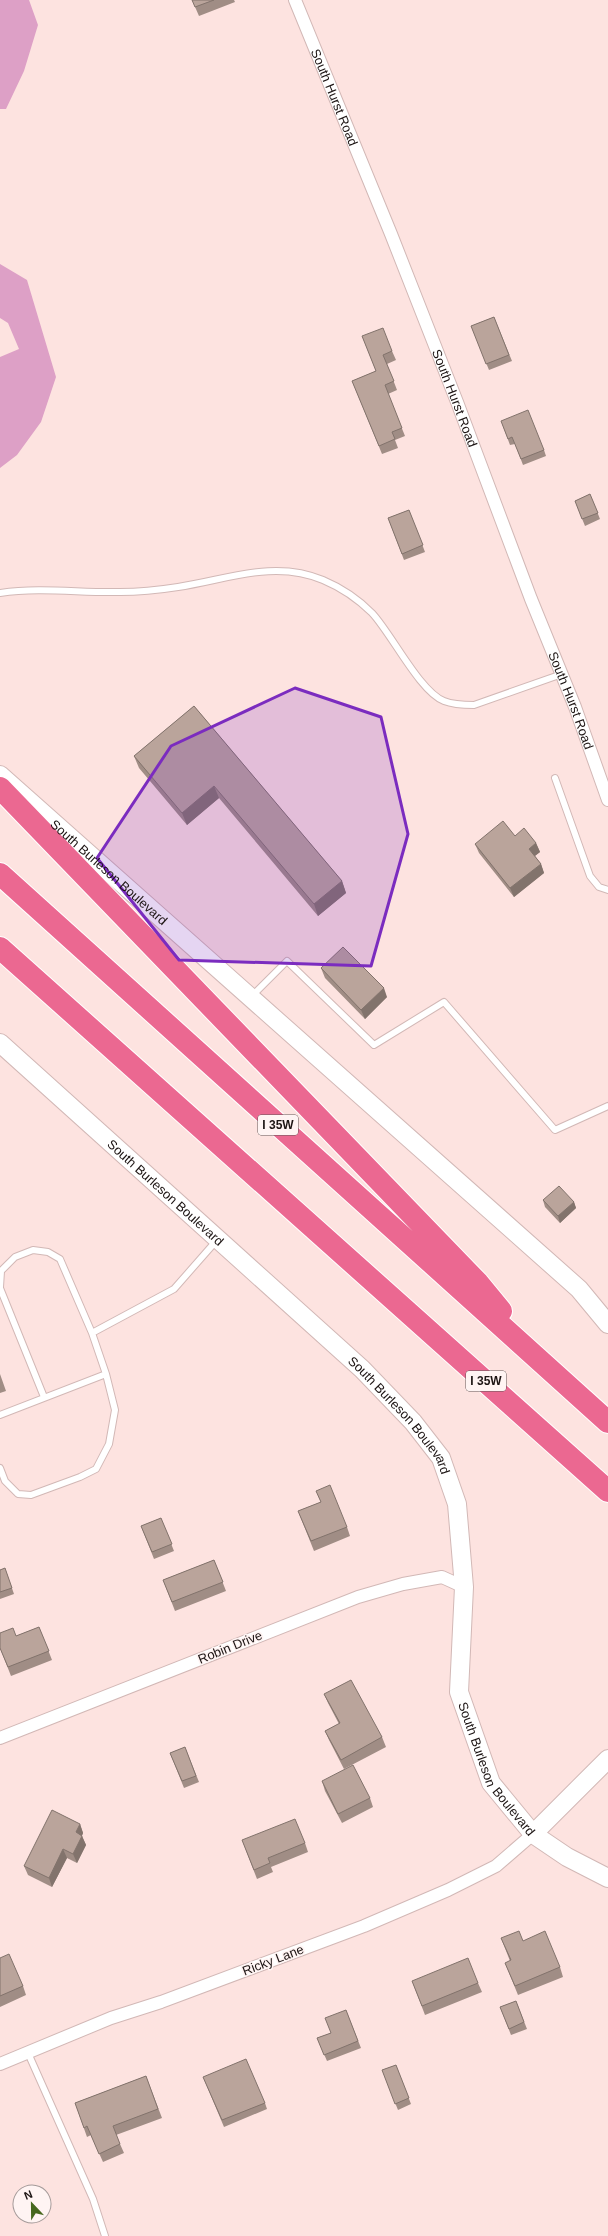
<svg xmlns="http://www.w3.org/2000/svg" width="608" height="2236" font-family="Helvetica,sans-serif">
<rect width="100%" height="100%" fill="#fde3e0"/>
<path fill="#dda0c6" d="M0,0H29L38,25L24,71L6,109H0Z
M0,264L27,280L56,377L41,422L17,455L0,468V357L19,349L8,323L0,318Z"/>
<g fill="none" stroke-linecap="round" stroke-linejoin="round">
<defs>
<path id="service" d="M0,593C41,587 80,593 120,592C139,592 159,590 178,587C226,580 274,559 323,580C342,588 357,598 372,613C391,633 420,692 444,701C454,705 464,705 474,705L562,674
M555,778L590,876L599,887L608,890
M252,996L287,961L374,1045L444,1002L555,1130L608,1106
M0,1287L1,1271L15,1257L33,1250L48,1252L60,1259L92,1333
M0,1288L44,1397
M0,1415L106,1374
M0,1468L5,1481L18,1494L31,1495L80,1477L96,1469L109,1444L115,1410L106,1374L92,1333L174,1289L217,1240
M28,2053L93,2199L105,2236"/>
<g id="minor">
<path id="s1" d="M295,0L391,234L457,402L531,599L575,707L608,800"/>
<path d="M0,1738L358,1597L403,1584L442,1577L464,1587"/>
<path d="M0,2064L111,2018L161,2002L364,1926L448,1890L496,1866L533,1834"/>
</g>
<g id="secondary">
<path id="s2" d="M0,775L579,1289L608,1324"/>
<path id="s3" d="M0,1043L362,1369L413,1422L441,1458L457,1504L464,1587L459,1692L491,1783L533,1834L567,1857L608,1878"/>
<path d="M533,1834L608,1759"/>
</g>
<path id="motorway" d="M0,788L478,1283L501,1311
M0,874L608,1422
M0,948L608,1491"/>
</defs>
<use href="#service" stroke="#d2b8b6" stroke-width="8"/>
<use href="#minor" stroke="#d2b8b6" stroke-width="14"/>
<use href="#secondary" stroke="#d2b8b6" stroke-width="20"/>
<use href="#motorway" stroke="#fff" stroke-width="24"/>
<use href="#service" stroke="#fff" stroke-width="6"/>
<use href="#minor" stroke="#fff" stroke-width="12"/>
<use href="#secondary" stroke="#fff" stroke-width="18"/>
<use href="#motorway" stroke="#eb6891" stroke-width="22"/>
</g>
<path fill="#a08d85" d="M192,0H234L235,2L199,16Z
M494,317L512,361L489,370L471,326Z
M362,336L392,351L396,360L387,364L397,390L388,394L405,436L395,440L398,448L382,454L352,381L376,371Z
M501,421L544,450L546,456L523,465L515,444L510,445Z
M590,494L600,519L585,526L575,501Z
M409,510L425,552L404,560L388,518Z
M194,706L342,881L346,893L318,916L219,798L187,825L139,768L134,756Z
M515,836L536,843L540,852L535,856L541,864L544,873L514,897L479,853L475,844Z
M321,968L387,997L365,1019L325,978Z
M543,1200L574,1202L576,1208L560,1223L545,1207Z
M0,1374L6,1391L0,1393Z
M316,1491L347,1527L350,1536L314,1551L298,1511L321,1502Z
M161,1518L174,1551L154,1559L141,1526Z
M214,1560L226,1591L175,1611L163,1580Z
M5,1568L14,1594L0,1599V1570Z
M39,1627L52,1660L11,1676L0,1648L16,1636Z
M324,1694L382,1737L386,1747L344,1769L329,1740L325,1731L339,1724L328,1703Z
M185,1747L199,1782L184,1788L170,1753Z
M322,1781L370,1798L373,1807L342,1823L325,1791Z
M80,1824L83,1833L82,1836L86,1845L77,1863L67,1858L52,1887L28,1875L24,1866Z
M242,1840L305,1843L308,1852L271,1867L273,1872L257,1879Z
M501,1938L523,1941L560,1967L563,1977L518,1995L505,1963L510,1961Z
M0,1958L23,1986L26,1995L0,2007Z
M412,1981L478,1983L482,1992L425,2015Z
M516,2001L527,2029L511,2035L500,2007Z
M346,2010L361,2048L327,2061L317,2038L331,2033Z
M396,2065L411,2104L398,2110L382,2070Z
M146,2076L162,2118L116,2135L124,2153L103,2162L91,2135L87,2137L75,2103Z
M203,2077L265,2103L267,2109L224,2127Z"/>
<path fill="#82736c" d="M214,786L219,798L187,825L182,813Z
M536,843L540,852L532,858L529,849Z
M541,864L544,873L514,897L510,888Z
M342,881L346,893L318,916L314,904Z
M384,988L387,997L365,1019L361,1010Z
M574,1202L576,1208L560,1223L558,1216Z
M80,1824L83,1833L79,1842L76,1832Z
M82,1836L86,1845L77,1863L73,1854Z
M63,1849L67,1858L52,1887L49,1878Z"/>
<path fill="#baa49b" stroke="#82736c" d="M192,0H214L195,7Z
M494,317L509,355L486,364L471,326Z
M383,328L392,351L383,355L394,381L385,385L402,428L392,432L395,439L379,446L352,381L376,371L362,336Z
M528,410L544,450L521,459L512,437L508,439L501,421Z
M590,494L598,513L582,519L575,501Z
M409,510L423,545L402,554L388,518Z
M194,706L342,881L314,904L214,786L182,813L134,756Z
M503,821L515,836L524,828L536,843L529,849L541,864L510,888L475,844Z
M343,947L384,988L361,1010L321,968Z
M559,1186L574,1202L558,1216L543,1200Z
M330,1485L347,1527L311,1541L298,1511L321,1502L316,1491Z
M161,1518L172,1544L152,1552L141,1526Z
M214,1560L223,1582L172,1602L163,1580Z
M5,1568L12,1588L0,1592V1570Z
M39,1627L49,1651L8,1667L0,1648V1633L13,1628L16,1636Z
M351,1680L382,1737L341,1760L325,1731L340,1723L324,1694Z
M185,1747L196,1776L182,1781L170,1753Z
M353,1765L370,1798L338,1814L322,1781Z
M52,1810L80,1824L76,1832L82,1836L73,1854L63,1849L49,1878L24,1866Z
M295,1819L305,1843L268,1858L270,1863L254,1870L242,1840Z
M519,1931L523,1941L545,1931L560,1967L515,1986L505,1963L511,1960L501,1938Z
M9,1954L23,1986L0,1996V1958Z
M468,1958L478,1983L422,2006L412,1981Z
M516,2001L524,2022L509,2029L500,2007Z
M346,2010L358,2041L324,2055L317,2038L331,2033L325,2018Z
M246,2059L265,2103L222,2120L203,2077Z
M396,2065L409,2098L395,2104L382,2070Z
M146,2076L158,2109L113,2126L120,2144L99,2154L87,2126L84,2128L75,2103Z"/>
<path fill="#7b2cbf" fill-opacity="0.2" stroke="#7b2cbf" stroke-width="3" stroke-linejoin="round" d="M295,688L381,717L408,834L371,966L179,960L97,858L171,746Z"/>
<g text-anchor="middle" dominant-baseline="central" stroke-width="3" stroke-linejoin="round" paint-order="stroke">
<g fill="#fff4f3" stroke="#605756" stroke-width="1">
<rect x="258" y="1115" width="40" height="20" rx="3"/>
<rect x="466" y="1371" width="40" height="20" rx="3"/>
</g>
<g font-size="12" font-weight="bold" fill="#1c1413">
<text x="278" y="1125">I 35W</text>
<text x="486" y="1381">I 35W</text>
</g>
<g font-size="13" fill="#1c1413" stroke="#fff4f3">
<text stroke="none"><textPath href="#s1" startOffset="105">South Hurst Road</textPath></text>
<text stroke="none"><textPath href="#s1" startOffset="429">South Hurst Road</textPath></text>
<text stroke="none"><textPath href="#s1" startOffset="753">South Hurst Road</textPath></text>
<text stroke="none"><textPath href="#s2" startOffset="146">South Burleson Boulevard</textPath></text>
<text stroke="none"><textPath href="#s3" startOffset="223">South Burleson Boulevard</textPath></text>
<text stroke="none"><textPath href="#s3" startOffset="547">South Burleson Boulevard</textPath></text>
<text transform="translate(230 1647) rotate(-22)">Robin Drive</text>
<text stroke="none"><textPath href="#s3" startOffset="930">South Burleson Boulevard</textPath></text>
<text transform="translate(273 1960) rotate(-21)">Ricky Lane</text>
</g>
</g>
<g transform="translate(32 2204) rotate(338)"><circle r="19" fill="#fff4f3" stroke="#a49a99"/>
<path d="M0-3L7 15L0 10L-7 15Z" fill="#46671d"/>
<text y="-6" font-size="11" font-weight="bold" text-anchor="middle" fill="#1c1413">N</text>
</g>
</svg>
